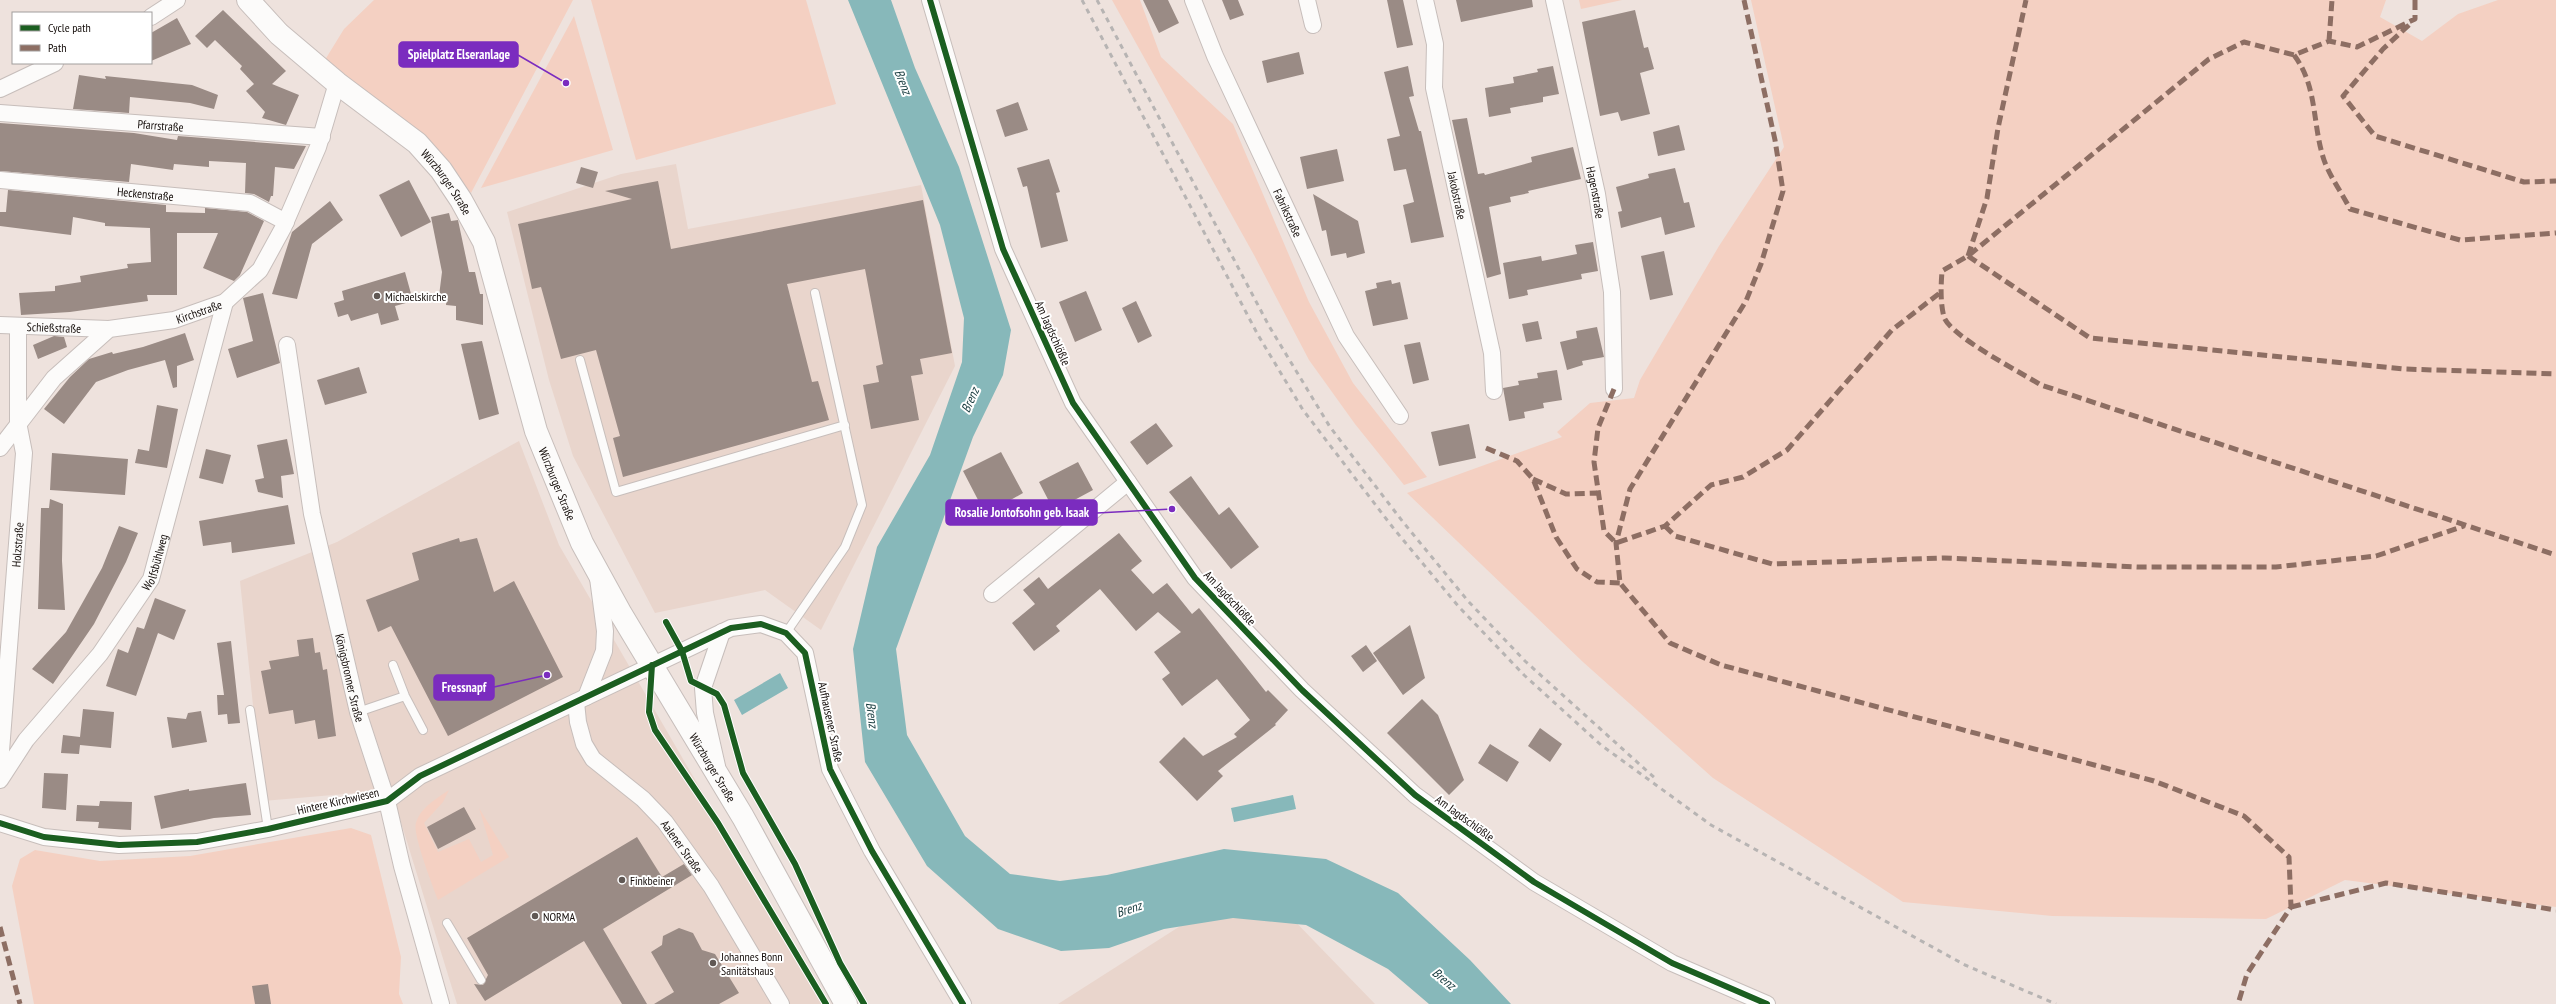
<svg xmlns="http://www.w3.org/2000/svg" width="2556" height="1004" font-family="'PT Sans Narrow',sans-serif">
<rect width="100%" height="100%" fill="#eee2dd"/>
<path fill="#e9d5cc" d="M676,164L688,229L921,185L955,366L821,630L765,590L655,613L573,456L549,380L507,212L621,174Z
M519,441L559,545L825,1004H457L391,790L263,801L240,581L337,542Z
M1254,879L1375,1004H1058Z"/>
<path fill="#f4d0c2" d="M374,0H573L471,193L426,136L320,68L344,29Z
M591,0H806L836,104L636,160Z
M1112,0H1140L1161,57L1233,124L1309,302L1353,383L1427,477L1404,485L1355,424L1309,360L1254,255Z
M1579,0H1622L1581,9Z
M1751,0H2386L2380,17L2422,41L2458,14L2498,0H2556V907L2345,880L2266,919L2052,916L1903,902L1713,778L1583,662L1407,493L1562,437L1557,432L1590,403L1634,398L1640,380L1719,246L1784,147Z
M574,16L613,150L481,188Z
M449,790L443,802L424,823L438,852L469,839L481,862L493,855L479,808L509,857L438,900C433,887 412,833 416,823C421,807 436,799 449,790Z
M351,828L371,835L401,957L399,994L403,1004H34L12,886L20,859L35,850L100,861L190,856Z"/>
<path fill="#87b8ba" d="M848,0H891L915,68L959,167L1011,330L1003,375L973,437L896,649L907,735L965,836L1010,874L1060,881L1107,875L1224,849L1326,859L1398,893L1470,960L1511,1004H1429L1388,969L1306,925L1233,918L1164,929L1109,948L1061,951L998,929L927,866L865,762L853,649L877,547L930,455L962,362L964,318L940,225Z
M780,673L788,688L742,715L734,700Z
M1293,795L1296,809L1234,822L1231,808Z"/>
<path fill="#9a8b85" d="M1143,0H1168L1179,23L1159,33Z
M1222,0H1238L1244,15L1230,20Z
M1387,0H1403L1413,45L1397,48Z
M1456,0H1532L1533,7L1461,22Z
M223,10L286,71L272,84L299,95L286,125L262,118L265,112L246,91L254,84L240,69L242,66L215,40L207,48L195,36Z
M1635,10L1644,48L1648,47L1654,69L1640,73L1650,114L1621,121L1618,112L1600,116L1582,22Z
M177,18L191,44L151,61V33Z
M1299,52L1304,74L1267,83L1262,61Z
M1408,66L1414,96L1409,97L1419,131H1421L1444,237L1411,243L1403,205L1414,202L1406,169L1394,171L1387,139L1400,136L1384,72Z
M1553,66L1559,94L1543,97V102L1510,108L1511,113L1489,117L1485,88L1514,83L1513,77L1538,72L1537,69Z
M79,75L106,79L105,76L192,85L218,95L214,109L190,103L130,97L129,113L73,109Z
M1018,102L1028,130L1005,137L996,110Z
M1467,118L1478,174L1484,173L1485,175L1532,162L1531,157L1573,147L1581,179L1528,191L1529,193L1510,197L1511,202L1489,207L1501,274L1487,278L1452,120Z
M0,123L134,133L177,140L178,136L306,146L294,169L275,167L273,196H271L269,202L254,194L245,193L246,163L209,161V167L174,164L173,170L131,164L129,182L0,171Z
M1679,125L1685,150L1658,156L1653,132Z
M1337,149L1344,181L1307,189L1300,157Z
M1049,159L1060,192L1056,193L1068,241L1041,248L1027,186L1023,187L1017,168Z
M581,167L598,172L593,188L576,183Z
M1675,168L1684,203L1689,202L1695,227L1665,235L1661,217L1621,228L1618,212L1622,211L1616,187L1649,178L1648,174Z
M409,180L431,222L401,237L379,195Z
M658,181L671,249L923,200L952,353L920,359L923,374L911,376L919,420L871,429L863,385L879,382L876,366L883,364L865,269L787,284L812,382L818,381L829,420L623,477L613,438L620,436L596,350L561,359L541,287L532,289L518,224L632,199L605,191Z
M8,190L166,205V212L205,213V208L247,212L264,221L240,275L234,281L203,268L218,233H177V295H147L148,301L70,312L21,315L19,293L55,291V286L81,282L80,276L128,268L127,264L151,262L150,228L105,226V223L73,217L71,235L0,226V212H6Z
M1313,194L1358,221L1365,253L1347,258L1346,253L1331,256L1326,230L1322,231Z
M330,201L343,220L312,244L297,299L272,294L292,232Z
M449,213L451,221L458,220L469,272H475L480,294H483V325L456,320V306L446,305L447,295L439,296L442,272L431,217Z
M1593,242L1598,271L1581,274L1582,279L1527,290L1528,295L1509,299L1503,263L1541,256L1542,261L1577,254L1575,245Z
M1664,251L1673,295L1650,300L1641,256Z
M405,272L413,301L395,306L399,320L381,325L378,313L351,321L348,314L338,317L334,303L344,300L342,291Z
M1391,280L1392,284L1400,282L1408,319L1373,326L1365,291L1377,288L1376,283Z
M1086,291L1102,330L1075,342L1059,302Z
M263,293L280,363L237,378L228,349L253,341L243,298Z
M1136,301L1152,336L1138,343L1122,308Z
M1538,321L1542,339L1526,342L1522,324Z
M1597,327L1604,357L1582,361L1583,365L1567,370L1560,342L1577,338L1576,331Z
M185,333L194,360L177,366V387L173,388L165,360L128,370L96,382L64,424L44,409L70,377L89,359L112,352L113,354L143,347Z
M54,336L64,337L67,347L38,359L33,345Z
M482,341L499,414L479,420L461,344Z
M1420,342L1429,380L1413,384L1404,345Z
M359,367L367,393L325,405L317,380Z
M1557,370L1562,400L1543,403L1544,408L1524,412L1525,418L1509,421L1503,388L1519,385L1518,381L1538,378L1537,373Z
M157,405L178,409L167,468L135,463L138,449L149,451Z
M1156,423L1173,446L1147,465L1130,442Z
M1469,424L1476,458L1439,466L1431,432Z
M287,439L294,474L281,476L283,498L258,492L255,480L264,478L257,445Z
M206,449L231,455L223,484L199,478Z
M1001,452L1023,493L1007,502L1011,509L989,521L963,471Z
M52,453L128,459L125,495L50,490Z
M1078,462L1093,490L1054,511L1039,482Z
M1191,476L1219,515L1229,507L1259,547L1231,569L1169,492Z
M50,499L63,504L62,561L65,610L38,609L41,508H49Z
M288,505L295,544L232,553L231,542L203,546L199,521Z
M119,526L138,533L126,562L94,624L53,684L32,669L66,632L102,568Z
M1119,533L1142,561L1131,570L1153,594L1167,583L1192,614L1199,608L1266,692L1268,690L1288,710L1275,724L1276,725L1218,771L1223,776L1197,801L1159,762L1184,737L1203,756L1237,737L1234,734L1250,720L1217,679L1182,706L1162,679L1170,673L1154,652L1181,632L1158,612L1136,631L1100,589L1056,626L1060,631L1034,651L1012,623L1035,604L1023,590L1039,577L1048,589Z
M459,538L460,542L477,538L494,592L514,581L563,677L448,736L391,626L378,632L366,600L419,580L412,553Z
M155,598L186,610L174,640L158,633L136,696L106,686L118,649L128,653L137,627L144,629Z
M1410,625L1425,678L1403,695L1373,653Z
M313,638L315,653L320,652L323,670L327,669L336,736L318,739L315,720L295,724L293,710L269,714L261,671L271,669L269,661L299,656L297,640Z
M231,641L240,723L228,724L227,714L218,715L217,695H224L217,643Z
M1366,645L1377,661L1363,672L1351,656Z
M1422,699L1438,715L1464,780L1449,795L1387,733Z
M83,709L114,712L111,748L80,745L79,754L61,753L63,735L80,737Z
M201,711L207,742L172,748L167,717L186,719L188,713Z
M1540,728L1562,744L1550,762L1528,746Z
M1490,744L1519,762L1507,782L1478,763Z
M44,773L68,774L66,810L42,808Z
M246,783L251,815L214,818L161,829L154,796L189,789V791Z
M100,801L132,802L131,830L98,828L99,822L76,821L77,805L99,806Z
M464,807L476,829L438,849L427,827Z
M637,837L662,877L684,864L692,875L603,929L647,1004H622L584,941L485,1001L474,984L483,985L488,975L467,938Z
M679,928L693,933L702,950L715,954L739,993L719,1004H654L674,992L651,952L662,945L663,936Z
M268,984L271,1004H255L252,986Z"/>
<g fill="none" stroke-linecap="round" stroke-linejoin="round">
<defs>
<path id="lane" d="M580,360L616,492L845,425
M786,633L845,547L862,505L815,293
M393,665L405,696L423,730
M250,710L268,829
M358,712L405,696
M447,923L481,980"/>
<g id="street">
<path d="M930,0L1003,249L1073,403L1195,578L1302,690L1415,795L1534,882L1672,963L1767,1004"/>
<path id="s1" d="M1193,0L1215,56L1346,336L1400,416"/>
<path d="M1307,0L1313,25"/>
<path id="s2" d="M1425,0L1435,44L1434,88L1492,353L1494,391"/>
<path id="s3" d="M1554,0L1597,194L1612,292L1614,389"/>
<path d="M151,17L177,0"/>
<path d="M0,89L55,63"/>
<path id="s4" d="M0,113L322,137"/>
<path id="s5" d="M0,180L250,203L286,222"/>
<path id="s6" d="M0,325L109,329"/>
<path id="s7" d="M287,345L312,514L358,712L387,801L402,866L441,1004"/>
<path id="s8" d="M0,448L54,378L109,329L174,320L225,302L260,270L283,228L318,147L337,83"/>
<path d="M992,594L1128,482"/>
<path d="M586,697L604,651L605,631L598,578"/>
<path id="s9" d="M576,702L578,722L584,744L593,759L643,799L665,822L711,886L781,1004"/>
<path id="s10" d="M0,764L24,453L18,422V326"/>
<path d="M717,766L705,713L703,688L722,632"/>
<path id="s11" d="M0,780L26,740L100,654L151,579L225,302"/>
<path d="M0,823L44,837L119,845L197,842L268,829L387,801L420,776L731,628L761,624L786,633L805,653L830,769L872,851L963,1004"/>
</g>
<g id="primary">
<path id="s12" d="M248,0L279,34L337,83L417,143L441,170L461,200L484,242L536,431L582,543L621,614L743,817L846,1004"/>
</g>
</defs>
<use href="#lane" stroke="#c7bebb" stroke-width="10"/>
<use href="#street" stroke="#c7bebb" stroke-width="18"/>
<use href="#primary" stroke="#c7bebb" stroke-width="24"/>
<use href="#lane" stroke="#fcfbfa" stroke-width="8"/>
<use href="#street" stroke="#fcfbfa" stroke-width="16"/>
<use href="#primary" stroke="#fcfbfa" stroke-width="22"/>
<path stroke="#b7b4b3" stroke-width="3" stroke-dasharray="5 5" stroke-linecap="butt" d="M1082,0L1258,335L1303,410L1394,529L1459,607L1524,675L1601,745L1711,825L1965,965L2056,1004
M1097,0L1269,326L1330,427L1403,522L1468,601L1525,661L1657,780"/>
<path stroke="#8d6e63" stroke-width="5" stroke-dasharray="10 5" stroke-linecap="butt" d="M1744,0L1775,140L1783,191L1761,264L1746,301L1630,489L1616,543L1620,583L1670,643L1721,665L2154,781L2244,816L2289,857L2291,907L2247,974L2238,1004
M2415,0V19L2357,47L2329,41L2294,55L2244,42L2209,59L1968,256L1942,271C1941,285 1940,302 1944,317C1950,336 2022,373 2041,385L2556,555
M2409,25L2383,49L2343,96L2375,136L2524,182L2556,181
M2329,41L2332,0
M2294,55C2318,87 2312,124 2324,160C2330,177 2342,193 2350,209L2460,240L2556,233
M1968,256L2090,338L2405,369L2556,374
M1968,256L1987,198L1998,128L2026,0
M1614,389L1598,428L1594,462L1604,531L1616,543L1665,526L1711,485L1743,477L1787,450L1892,330L1941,292
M1486,448L1517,461L1533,479L1556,537L1577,569L1597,582L1620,583
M1533,479L1566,494L1597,493
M1665,526L1675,536L1772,564L1944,558L2139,567H2276L2376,556L2464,526
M2291,907L2386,883L2556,910
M0,927L20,1004"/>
<defs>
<path id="cycleway" d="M930,0L1003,249L1073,403L1195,578L1302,690L1415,795L1534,882L1672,963L1767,1004
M666,622L682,651L691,681L717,694L724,705L743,773L795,864L840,963L864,1004
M652,665L649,712L655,730L718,823L826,1004
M0,823L44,837L119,845L197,842L268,829L387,801L420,776L731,628L761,624L786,633L805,653L830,769L872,851L963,1004"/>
</defs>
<use href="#cycleway" stroke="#fff" stroke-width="8"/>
<use href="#cycleway" stroke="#1b5e20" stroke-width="6"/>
</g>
<g fill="#605854" stroke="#fff" stroke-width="1.5">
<circle cx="377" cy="296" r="4"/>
<circle cx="622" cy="880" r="4"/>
<circle cx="535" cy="916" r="4"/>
<circle cx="713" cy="963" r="4"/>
</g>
<g text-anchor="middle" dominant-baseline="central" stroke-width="4" stroke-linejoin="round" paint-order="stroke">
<g font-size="12" fill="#140d0a" stroke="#fff">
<text stroke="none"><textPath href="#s4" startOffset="161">Pfarrstraße</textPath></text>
<text stroke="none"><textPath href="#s12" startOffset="271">Würzburger Straße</textPath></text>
<text stroke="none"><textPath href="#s5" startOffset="146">Heckenstraße</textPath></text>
<text stroke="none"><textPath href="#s3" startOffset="197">Hagenstraße</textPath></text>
<text stroke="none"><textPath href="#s2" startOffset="199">Jakobstraße</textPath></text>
<text stroke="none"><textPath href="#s1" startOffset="233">Fabrikstraße</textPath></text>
<text stroke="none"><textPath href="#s8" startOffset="254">Kirchstraße</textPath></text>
<text stroke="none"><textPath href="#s6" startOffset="54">Schießstraße</textPath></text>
<text transform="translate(1053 333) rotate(66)">Am Jagdschlößle</text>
<text stroke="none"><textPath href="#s12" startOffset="595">Würzburger Straße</textPath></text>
<text stroke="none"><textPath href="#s10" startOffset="220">Holzstraße</textPath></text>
<text stroke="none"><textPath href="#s11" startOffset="269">Wolfsbühlweg</textPath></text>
<text transform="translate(1230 598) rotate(47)">Am Jagdschlößle</text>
<text stroke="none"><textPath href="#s7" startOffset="339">Königsbronner Straße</textPath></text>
<text transform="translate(831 722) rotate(78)">Aufhausener Straße</text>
<text stroke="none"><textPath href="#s12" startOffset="919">Würzburger Straße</textPath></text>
<text transform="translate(338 801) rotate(-13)">Hintere Kirchwiesen</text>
<text transform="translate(1465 818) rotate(36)">Am Jagdschlößle</text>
<text stroke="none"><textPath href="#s9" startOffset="186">Aalener Straße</textPath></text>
</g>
<g font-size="12" fill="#140d0a" stroke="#fff" text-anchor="start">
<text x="385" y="296">Michaelskirche</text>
<text x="630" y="880">Finkbeiner</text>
<text x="543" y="916">NORMA</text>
<text x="721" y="956">Johannes Bonn<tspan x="721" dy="14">Sanitätshaus</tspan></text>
</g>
<g font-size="13" font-style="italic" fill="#15393c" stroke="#fff">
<text transform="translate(903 82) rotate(69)">Brenz</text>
<text transform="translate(970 400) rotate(-66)">Brenz</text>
<text transform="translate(872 715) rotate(83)">Brenz</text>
<text transform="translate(1129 909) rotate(-18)">Brenz</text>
<text transform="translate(1444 979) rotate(40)">Brenz</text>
</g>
</g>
<path fill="none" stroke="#7b2cbf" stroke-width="1.5" d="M566 83L518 55M1172 509L1097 513M547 675L494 687"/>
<g fill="#7b2cbf" stroke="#fff" stroke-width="1.5">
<circle cx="566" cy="83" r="4"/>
<circle cx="1172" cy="509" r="4"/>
<circle cx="547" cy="675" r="4"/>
</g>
<g fill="#7b2cbf" stroke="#7b2cbf" stroke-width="1.5">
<rect x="399" y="42" width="119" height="25" rx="4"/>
<rect x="946" y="500" width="151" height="25" rx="4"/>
<rect x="434" y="675" width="60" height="25" rx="4"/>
</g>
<g font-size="13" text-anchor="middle" font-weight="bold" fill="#fff">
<text x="459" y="59">Spielplatz Elseranlage</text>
<text x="1022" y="517">Rosalie Jontofsohn geb. Isaak</text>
<text x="464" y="692">Fressnapf</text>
</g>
<rect x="12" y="12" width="140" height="52" fill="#ffffff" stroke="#a19e9d"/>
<rect x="20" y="25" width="20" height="6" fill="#1b5e20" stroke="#a19e9d"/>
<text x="48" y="32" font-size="12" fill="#140d0a">Cycle path</text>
<rect x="20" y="45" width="20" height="6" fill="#8d6e63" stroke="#a19e9d"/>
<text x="48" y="52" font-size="12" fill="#140d0a">Path</text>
</svg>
